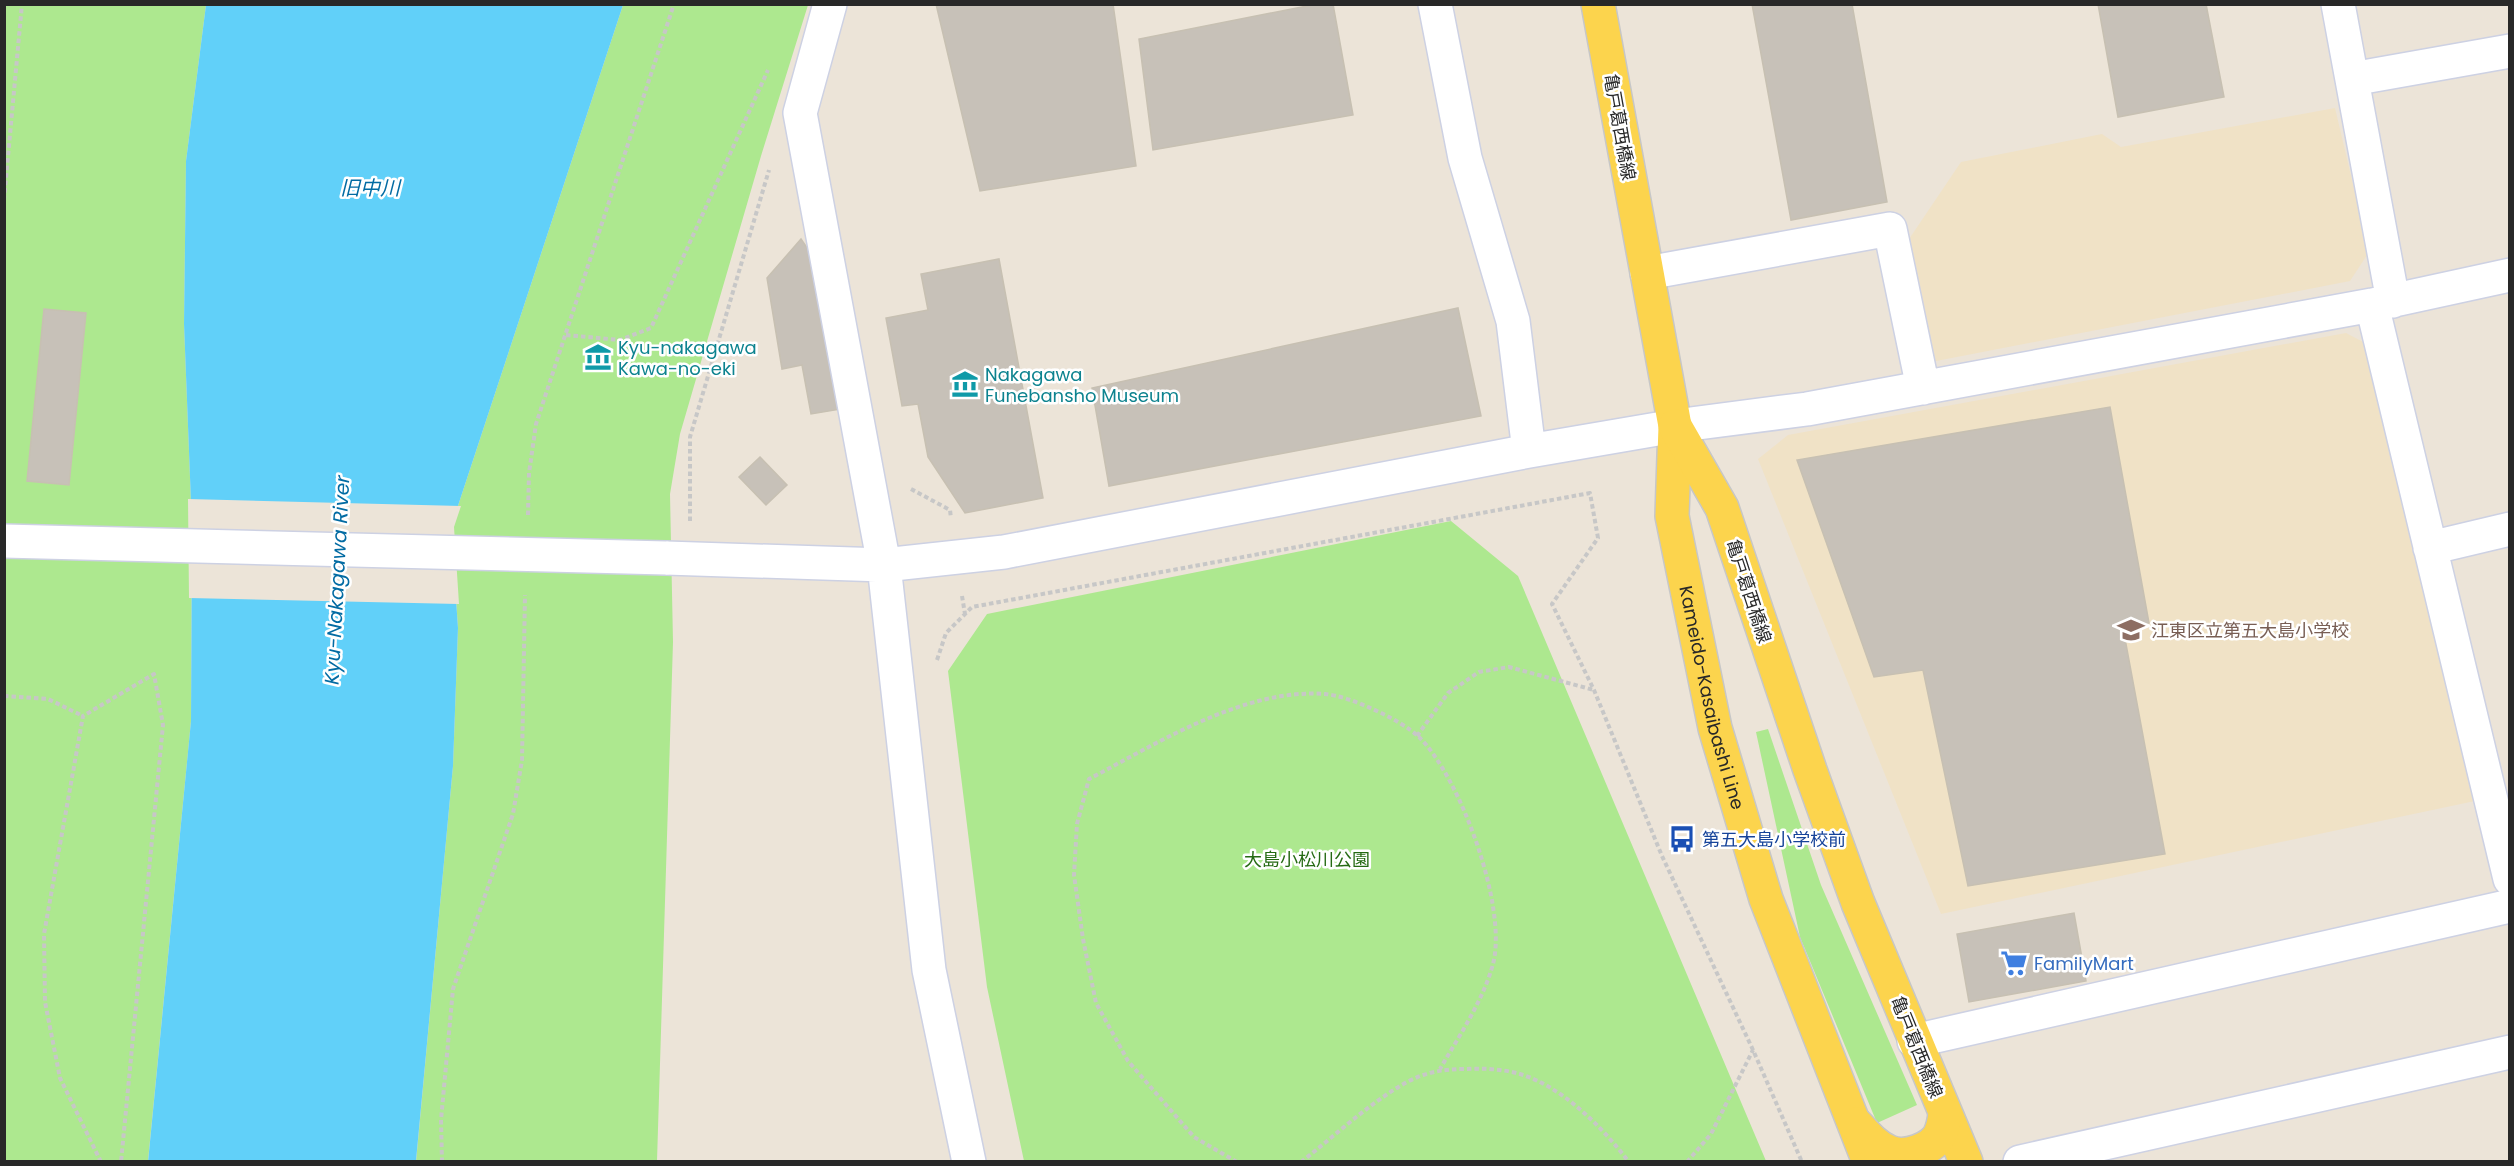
<svg xmlns="http://www.w3.org/2000/svg" width="2514" height="1166" font-family="Poppins,'Noto Sans JP',sans-serif">
<rect width="100%" height="100%" fill="#ece4d8"/>
<path fill="#f0e2c6" d="M2335,108L2369,252L2350,281L1926,363L1903,248L1961,162L2102,134L2121,147Z
M2346,333L2369,345L2475,801L1941,914L1758,459L1788,435Z"/>
<path fill="#ade88f" d="M5,5H206L186,161L184,324L192,528L191,721L148,1161L5,1162Z
M623,5H808L761,156L680,434L670,494L673,642L657,1161L416,1162L453,766L458,628L451,527Z
M1451,521L1518,576L1766,1161H1024L987,987L948,671L987,614Z
M1768,729L1821,885L1917,1105L1877,1123L1800,937L1756,732Z"/>
<path fill="#61d0f9" d="M206,5H623L451,527L458,628L453,766L416,1161L148,1162L191,721L192,528L184,324L186,161Z"/>
<path fill="#ece4d8" d="M188,499L461,506L454,527L459,604L189,598Z"/>
<path fill="#c7c1b8" stroke="#c7c0b2" stroke-width="1.5" d="M936,4H1113L1136,166L980,191Z
M1317,4H1333L1353,115L1153,150L1139,39Z
M1752,4H1852L1887,202L1791,220Z
M2098,4H2206L2224,97L2118,117Z
M801,239L818,264L841,409L811,414L802,365L782,369L767,278Z
M999,259L1043,498L965,513L928,457L918,404L902,406L886,318L928,310L921,274Z
M1458,308L1481,416L1109,486L1092,388Z
M44,309L86,313L69,485L27,481Z
M2110,407L2149,623L2123,628L2165,854L1968,886L1923,670L1874,677L1797,460Z
M760,457L787,485L766,505L739,477Z
M2074,913L2086,981L1969,1002L1957,934Z"/>
<g fill="none" stroke-linecap="round" stroke-linejoin="round">
<defs>
<path id="minor" d="M830,4L800,113L884,565L929,970L969,1162
M1435,4L1465,158L1513,321L1529,451
M2338,4L2393,301
M2352,79L2510,51
M1647,273L1890,229L1923,388
M2372,305L2510,879
M2430,548L2510,529
M666,558L884,565L1004,552L1529,451L1675,426L1807,409L2372,305L2510,275
M1914,1041L2510,906
M2020,1162L2510,1052"/>
<g id="major">
<path id="s1" d="M1598,4L1675,426L1672,516L1715,728L1766,899L1869,1162"/>
<path d="M1675,426L1722,508L1810,770L1858,903L1966,1162"/>
<path d="M1856,1124C1866,1135 1875,1146 1889,1152C1905,1159 1933,1149 1940,1134C1943,1128 1944,1121 1945,1115"/>
</g>
</defs>
<use href="#minor" stroke="#cdd1e3" stroke-width="36"/>
<use href="#major" stroke="#c7c7c7" stroke-width="36"/>
<path stroke="#c7c7c7" stroke-width="4" stroke-dasharray="4.5 3" stroke-linecap="butt" d="M4,200L22,4
M566,335L620,340L651,328L768,70
M911,489L950,510L951,518
M528,515L529,473L536,424L674,4
M690,521V437L769,170
M962,596L965,614
M937,660L946,633L972,607L1590,493L1598,538L1552,604L1594,690L1662,856L1753,1050L1802,1162
M4,696L48,699L83,716
M1417,736L1448,693L1479,672L1509,667L1594,690
M101,1162L60,1078L45,1002L44,934L83,716L154,674L163,725L121,1162
M442,1162L441,1120L453,989L513,814L522,760L525,595
M1237,1162L1194,1137L1128,1061L1096,1003L1083,939L1074,875L1077,824L1089,779C1158,743 1244,688 1325,694C1350,696 1401,720 1419,737C1460,777 1508,907 1493,964C1483,1001 1459,1036 1440,1069
M1301,1162C1336,1135 1369,1103 1407,1082C1426,1072 1444,1069 1465,1069C1482,1068 1503,1069 1520,1074C1563,1087 1602,1127 1629,1162
M1687,1162L1711,1134L1753,1050"/>
<use href="#minor" stroke="#fff" stroke-width="33"/>
<use href="#major" stroke="#fcd44d" stroke-width="33"/>
<defs>
<path id="minor-bridge" d="M4,541L666,558"/>
</defs>
<use href="#minor-bridge" stroke="#cdd1e3" stroke-width="36" stroke-linecap="butt"/>
<use href="#minor-bridge" stroke="#fff" stroke-width="33"/>
</g>
<defs>
<symbol id="museum-bare" viewBox="-9 -9 18 18"><path d="M0-6L6-3V-2H-6V-3ZM-5-1h2V3h-2ZM-1-1h2V3h-2ZM3-1h2V3H3ZM-6 4H6V6H-6Z" fill="#0f9aa8" stroke="#fff" stroke-width="2.5" paint-order="stroke"/></symbol>
<symbol id="school-bare" viewBox="-9 -9 18 18"><path d="M0-5L7-2L0 1L-7-2ZM-4 1L0 2.5L4 1V4Q0 6-4 4Z" fill="#8d6e63" stroke="#fff" stroke-width="2.5" paint-order="stroke"/></symbol>
<symbol id="bus-bare" viewBox="-9 -9 18 18"><path d="M-5-6H5V4H4V6H2V4H-2V6H-4V4H-5ZM-3.5-4V0h7V-4ZM-3.5 1.2v1.5H-2V1.2ZM2 1.2v1.5H3.5V1.2Z" fill="#1a4fb4" stroke="#fff" stroke-width="2.5" paint-order="stroke"/></symbol>
<symbol id="supermarket-bare" viewBox="-9 -9 18 18"><path d="M-6-5.5h2.5l.6 2H6L4.5 2H-2.5L-4.4-4H-6ZM-1.5 3.2a1.3 1.3 0 1 0 .1 0ZM3 3.2a1.3 1.3 0 1 0 .1 0Z" fill="#3f7fe0" stroke="#fff" stroke-width="2.5" paint-order="stroke"/></symbol>
</defs>
<g fill-rule="evenodd">
<use href="#museum-bare" x="579" y="338" width="38" height="38"/>
<use href="#museum-bare" x="946" y="365" width="38" height="38"/>
<use href="#school-bare" x="2112" y="611" width="38" height="38"/>
<use href="#bus-bare" x="1663" y="820" width="38" height="38"/>
<use href="#supermarket-bare" x="1995" y="944" width="38" height="38"/>
</g>
<g text-anchor="middle" dominant-baseline="central" stroke-width="5" stroke-linejoin="round" paint-order="stroke">
<g font-size="18" fill="#282828" stroke="#fff">
<text transform="translate(1620 127) rotate(80)">亀戸葛西橋線</text>
<text transform="translate(1749 591) rotate(72)">亀戸葛西橋線</text>
<text stroke="none"><textPath href="#s1" startOffset="705">Kameido-Kasaibashi Line</textPath></text>
<text transform="translate(1917 1047) rotate(68)">亀戸葛西橋線</text>
</g>
<g font-size="18" fill="#0d838f" stroke="#fff" text-anchor="start">
<text x="618" y="347">Kyu-nakagawa<tspan x="618" dy="21">Kawa-no-eki</tspan></text>
<text x="985" y="374">Nakagawa<tspan x="985" dy="21">Funebansho Museum</tspan></text>
</g>
<g font-size="18" fill="#785e54" stroke="#fff" text-anchor="start">
<text x="2151" y="630">江東区立第五大島小学校</text>
</g>
<g font-size="18" fill="#164399" stroke="#fff" text-anchor="start">
<text x="1702" y="839">第五大島小学校前</text>
</g>
<g font-size="18" fill="#256a13" stroke="#fff">
<text x="1307" y="859">大島小松川公園</text>
</g>
<g font-size="18" fill="#366cbe" stroke="#fff" text-anchor="start">
<text x="2034" y="963">FamilyMart</text>
</g>
<g font-size="20" font-style="italic" fill="#026ba3" stroke="#fff">
<text x="370" y="188">旧中川</text>
<text transform="translate(337 580) rotate(-87)">Kyu-Nakagawa River</text>
</g>
</g>
<rect width="2514" height="1166" fill="none" stroke="#282828" stroke-width="12"/>
</svg>
